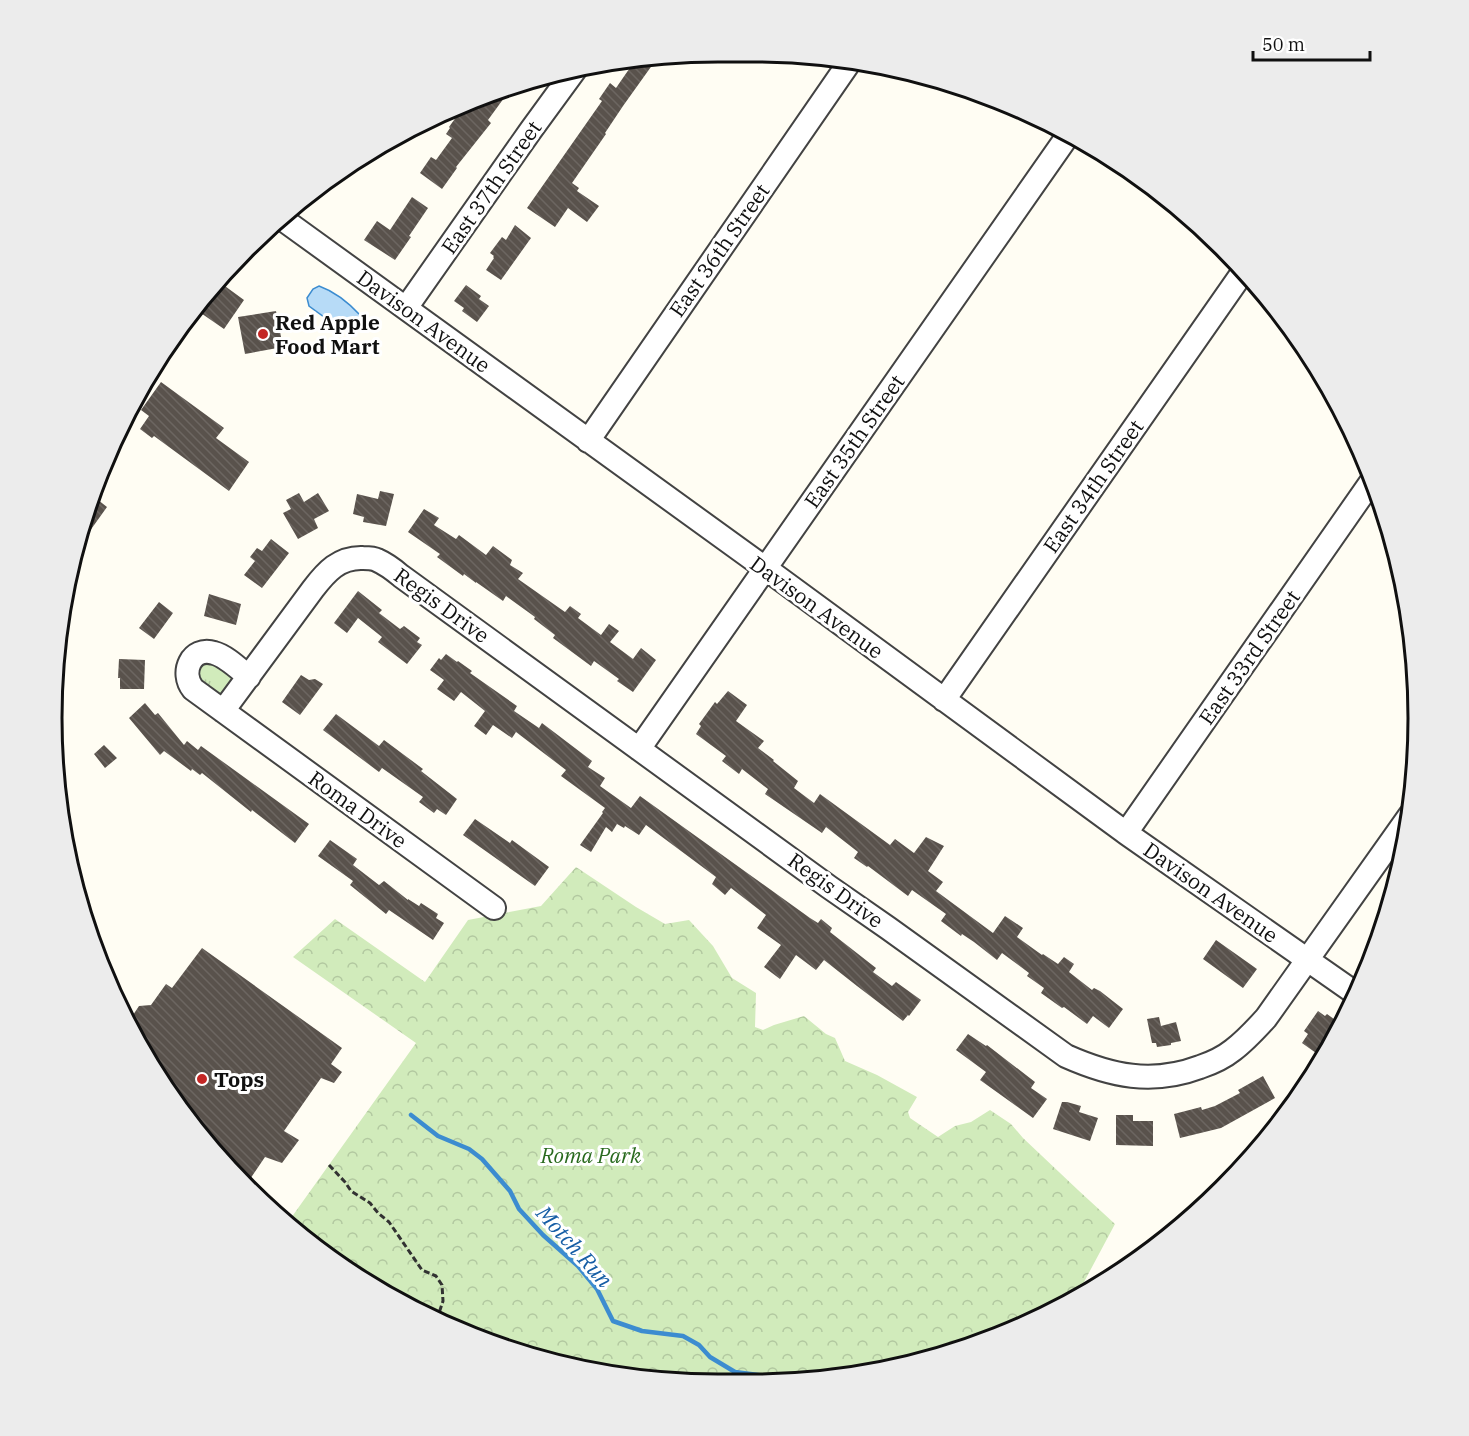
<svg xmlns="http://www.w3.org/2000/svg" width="1469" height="1436" font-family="'IBM Plex Serif',serif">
<defs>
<pattern id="grass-tufts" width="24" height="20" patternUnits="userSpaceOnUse" patternTransform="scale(1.5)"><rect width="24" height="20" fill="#d1ebbb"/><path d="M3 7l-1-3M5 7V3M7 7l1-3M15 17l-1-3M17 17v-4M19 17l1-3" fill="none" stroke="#b2c8a0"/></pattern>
<pattern id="park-crowns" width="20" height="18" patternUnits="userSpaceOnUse" patternTransform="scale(1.5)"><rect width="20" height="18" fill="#d1ebbb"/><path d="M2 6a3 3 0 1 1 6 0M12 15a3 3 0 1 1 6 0" fill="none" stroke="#b2c8a0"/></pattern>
<pattern id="building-back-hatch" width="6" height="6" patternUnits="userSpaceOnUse" patternTransform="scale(1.5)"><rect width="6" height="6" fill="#59524c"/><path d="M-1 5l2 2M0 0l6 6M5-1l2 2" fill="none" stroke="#6c6661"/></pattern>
</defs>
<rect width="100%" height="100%" fill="#fffdf3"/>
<path fill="url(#grass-tufts)" d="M213,662L234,679L220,697L199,682L196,670L200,663Z"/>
<path fill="url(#park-crowns)" d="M576,867L636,907L665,924L689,920L713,946L732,978L756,993L755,1027L763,1030L774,1025L804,1016L826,1034L835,1038L845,1061L877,1075L917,1097L908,1112L910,1118L938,1137L955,1126L971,1122L990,1110L1011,1124L1023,1138L1078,1190L1115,1224L1076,1297L1046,1316L923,1362L794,1384L631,1379L504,1350L385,1296L286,1225L416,1043L293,957L335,919L425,982L468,920L541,906Z"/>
<path fill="#b7dbf7" stroke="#3c8cd0" stroke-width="1.5" d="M319,286C336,292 349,303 361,316L350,332L342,330L309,306L307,298L313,289Z"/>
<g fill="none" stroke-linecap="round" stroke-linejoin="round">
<path stroke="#3c8cd0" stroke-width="4.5" d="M411,1115L438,1136L469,1149L482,1159L510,1191L519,1209L543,1235L578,1266L597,1289L613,1321L642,1331L683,1336L699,1345L710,1357L735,1372L797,1380L801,1383"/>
</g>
<path fill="url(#building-back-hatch)" d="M658,57L623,106L605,133L606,134L572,183L579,188L577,191L599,206L587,222L568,208L555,227L527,208L602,101L599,99L610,83L616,88L636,59Z
M512,87L488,120L491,123L456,167L457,168L442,189L420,173L431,157L436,160L452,138L446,134L450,128L449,127L459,113L451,108L462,102Z
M412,197L428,208L409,236L411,237L395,260L364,240L377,221L390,230Z
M515,225L531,238L501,280L486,270L494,258L493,257L494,256L490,253L502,237L506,240Z
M218,281L244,300L224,329L195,309Z
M466,285L481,296L479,299L489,306L477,322L462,311L464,308L454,301Z
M276,311L283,347L245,354L238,317Z
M161,382L224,428L216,438L249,462L229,491L154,436L152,438L140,429L149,416L141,410Z
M380,491L394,494L386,526L363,522L364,517L353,514L357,494L378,499Z
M299,493L304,502L318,493L329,511L314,519L318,528L298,539L283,513L291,509L286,500Z
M93,496L107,507L82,542H81Z
M424,509L439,518L434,525L456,539L459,535L486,555L493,546L512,560L510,565L523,573L518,579L565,612L570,606L581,614L578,618L601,635L609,624L619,631L610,642L633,659L641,648L656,660L633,692L617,681L619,679L594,661L591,666L553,638L555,635L534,619L535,617L506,596L503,601L476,582V583L464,574L463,576L437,557L440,554L408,532Z
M271,539L289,553L262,588L244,575L255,561L250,557L257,548L262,551Z
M358,591L382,610L379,613L400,629L404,626L420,638L417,642L422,645L407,664L378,642L382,637L358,618L347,633L334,623Z
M209,594L241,604L236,625L204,616Z
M159,602L173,613L154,639L139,628Z
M446,654L457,662L458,661L472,671L470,673L517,706L514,711L539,728L542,723L592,761L588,767L605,778L600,786L631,808L640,796L810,918L818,923L821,919L832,928L830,932L876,968L873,972L892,986L896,982L921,1000L909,1016L908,1015L903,1021L857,986L824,960L816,970L796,955L780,979L764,967L781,945L757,928L766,915L731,888L725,895L712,884L716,877L646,825L639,835L625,826L624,828L617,824L612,832L606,827L591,852L580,845L603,813L602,812L605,808L561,776L566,770L516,732L512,738L493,725L486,735L474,726L485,711L461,692L454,701L437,689L444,680L430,670L439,658L441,660Z
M119,659L145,660L144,689H120V678H118Z
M301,675L309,680L315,679L323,684L300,715L282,702Z
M728,691L747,705L736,721L764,741L758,748L774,760L773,761L798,781L794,788L814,803L820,794L890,845L895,839L914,853L926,837L944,846L928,871L943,882L936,891L993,933L1005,916L1023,928L1017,937L1042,955L1043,954L1058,964L1064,957L1074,964L1069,972L1092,990L1094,988L1100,991L1123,1009L1109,1028L1093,1016L1087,1024L1064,1007L1062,1008L1041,993L1044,988L1027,976L1029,973L1002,953L997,960L974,942L962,934L961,936L941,921L946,914L912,890L908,896L868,866L867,867L854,858L858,852L826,827L822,833L765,794L768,789L742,769L739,774L722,761L726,756L696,734L701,726L699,724L715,702L717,704Z
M145,703L155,715L158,713L184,745L187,741L198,750L201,746L309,824L295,843L252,810L251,812L202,773L200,775L192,769L191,771L164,751L160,755L129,718Z
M336,714L379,746L384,740L423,769L421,771L457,799L446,815L437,809L434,813L419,802L423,797L382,768L379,772L323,730Z
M104,745L117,758L105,768L94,754Z
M475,819L510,843L512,840L549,867L535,886L463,835Z
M330,840L357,859L353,865L379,885L384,881L408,900V899L419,906L421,903L438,914L436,918L444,923L433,940L389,910L386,914L350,885L353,881L318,856Z
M1216,940L1257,969L1243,988L1203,959Z
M202,948L342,1048L331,1064L342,1072L334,1083L321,1078L284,1131L299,1140L282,1163L265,1157L246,1185L189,1124L127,1024L139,1006L151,1005L166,984L172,988Z
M1318,1011L1325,1016L1327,1014L1341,1024L1330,1049L1323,1044L1316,1053L1302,1043L1308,1034L1304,1031Z
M1159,1017L1161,1026L1176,1022L1181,1041L1171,1043V1045L1157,1047L1156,1043H1152L1147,1019Z
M968,1034L986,1046L987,1045L1035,1082L1031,1088L1047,1099L1033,1118L980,1080L986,1072L956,1050Z
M1263,1076L1275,1098L1221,1128L1180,1138L1174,1114L1201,1107L1202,1110L1215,1106L1240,1093L1238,1090Z
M1062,1102H1067L1081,1106L1079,1112L1098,1118L1090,1141L1053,1129Z
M1116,1115H1133V1121H1153V1146L1116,1145Z"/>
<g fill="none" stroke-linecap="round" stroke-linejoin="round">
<defs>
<path id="minor" d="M281,218L765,568L1126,833L1355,993
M406,308L531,130L577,67
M588,441L851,60
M249,677C239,669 226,656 214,653C191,646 180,673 193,689L494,908
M944,700L1243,272
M223,711L313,589C326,572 339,557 363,558C367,558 373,558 377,560C386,564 394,570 401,576L829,887L888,928L1066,1056C1111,1076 1152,1085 1200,1067C1212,1063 1223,1058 1233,1050C1245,1041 1256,1029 1266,1018L1410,815
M639,749L1069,134
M1126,833L1371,482"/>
</defs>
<use href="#minor" stroke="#434343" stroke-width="26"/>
<path stroke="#323232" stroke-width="3" stroke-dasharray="6 3" stroke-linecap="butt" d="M329,1165L345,1182L351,1191L370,1203L378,1213L389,1222L422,1270L436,1276L442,1285L443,1301L437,1319"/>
<use href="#minor" stroke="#fff" stroke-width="22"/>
</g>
<g fill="#c32725" stroke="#fff" stroke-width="2">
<circle cx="263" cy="334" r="6"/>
<circle cx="202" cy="1079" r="6"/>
</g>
<g text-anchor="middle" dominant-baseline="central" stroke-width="6" stroke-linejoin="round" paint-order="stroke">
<g font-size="21" fill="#101010" stroke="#fff">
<text transform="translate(491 187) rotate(-55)">East 37th Street</text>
<text transform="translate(719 250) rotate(-55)">East 36th Street</text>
<text transform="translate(424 321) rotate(36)">Davison Avenue</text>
<text transform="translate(854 441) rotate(-55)">East 35th Street</text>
<text transform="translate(1093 486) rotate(-55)">East 34th Street</text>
<text transform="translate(442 605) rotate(36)">Regis Drive</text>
<text transform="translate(817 607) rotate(36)">Davison Avenue</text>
<text transform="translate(1249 657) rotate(-55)">East 33rd Street</text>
<text transform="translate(358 809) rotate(36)">Roma Drive</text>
<text transform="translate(836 890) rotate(36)">Regis Drive</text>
<text transform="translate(1211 892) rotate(35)">Davison Avenue</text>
</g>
<g font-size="21" font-weight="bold" fill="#101010" stroke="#fff" text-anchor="start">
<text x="275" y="322">Red Apple<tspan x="275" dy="24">Food Mart</tspan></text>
<text x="214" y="1079">Tops</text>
</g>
<g font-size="21" font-style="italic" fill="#296a1e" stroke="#fff">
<text x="591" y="1155">Roma Park</text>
</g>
<g font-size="22" font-style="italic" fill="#165ea5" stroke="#fff">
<text transform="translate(575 1246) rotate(48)">Motch Run</text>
</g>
</g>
<path d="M0 0H1469V1436H0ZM718 62H752A656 656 0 0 1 1408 718V718A656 656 0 0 1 752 1374H718A656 656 0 0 1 62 718V718A656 656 0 0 1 718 62Z" fill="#ececec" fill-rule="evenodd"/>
<path fill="none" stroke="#101010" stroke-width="3" d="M718 62H752A656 656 0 0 1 1408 718V718A656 656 0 0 1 752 1374H718A656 656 0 0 1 62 718V718A656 656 0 0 1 718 62Z"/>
<path d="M1253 51v9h117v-9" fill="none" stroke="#101010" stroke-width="3"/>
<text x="1262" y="51" font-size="18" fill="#101010" stroke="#ffffff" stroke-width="4.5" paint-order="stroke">50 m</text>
</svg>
